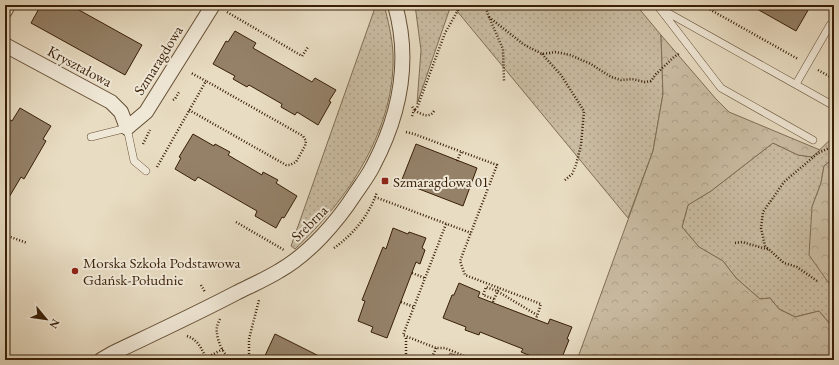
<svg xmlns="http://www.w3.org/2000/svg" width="839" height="365" font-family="'EB Garamond',serif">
<defs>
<pattern id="grass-dots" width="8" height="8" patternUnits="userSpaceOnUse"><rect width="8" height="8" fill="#cabca2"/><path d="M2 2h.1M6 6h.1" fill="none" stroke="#aea18a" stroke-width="1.8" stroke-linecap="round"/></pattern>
<pattern id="forest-crowns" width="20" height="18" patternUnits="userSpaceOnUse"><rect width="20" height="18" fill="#cabca2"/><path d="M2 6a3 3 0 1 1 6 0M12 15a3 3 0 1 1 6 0" fill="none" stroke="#aea18a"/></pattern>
<pattern id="park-tufts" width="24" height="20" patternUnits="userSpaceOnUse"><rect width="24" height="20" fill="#cabca2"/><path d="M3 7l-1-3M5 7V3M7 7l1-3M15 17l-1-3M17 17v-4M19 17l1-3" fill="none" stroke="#aea18a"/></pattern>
</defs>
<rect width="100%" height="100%" fill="#e8dcc2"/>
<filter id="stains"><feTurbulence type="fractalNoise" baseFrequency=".005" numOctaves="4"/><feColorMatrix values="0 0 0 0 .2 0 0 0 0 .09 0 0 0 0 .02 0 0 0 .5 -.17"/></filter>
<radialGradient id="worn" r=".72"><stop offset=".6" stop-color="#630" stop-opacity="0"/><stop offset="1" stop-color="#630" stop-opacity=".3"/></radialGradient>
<path fill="url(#grass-dots)" stroke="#816e54" d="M376,5H384C388,20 392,37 393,53C396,128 348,200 295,249L291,246Z
M415,5H451L417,104L421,50Z
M452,5H636L661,35L663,94L653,151L628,218Z
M834,136V158L824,166L821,183L812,207L828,282L834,287V326L830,324L819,311L795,317L779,309L770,298L760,299L736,278L723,261L699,247L682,227L688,205L711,191L773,143L798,155L812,157Z"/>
<path fill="url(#forest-crowns)" stroke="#816e54" d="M661,35L716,99L729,112L820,150L812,157L798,155L773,143L711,191L688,205L682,227L699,247L723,261L736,278L760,299L770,298L779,309L795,317L819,311L830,324L834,326V360H577L653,151L663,94Z
M834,158V287L828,282L809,255L812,207L821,183L824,166Z"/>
<path fill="url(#park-tufts)" stroke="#816e54" d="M450,353L468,360H447Z"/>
<path fill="#948168" stroke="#381f06" d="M41,5H70L142,45L125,75L31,23Z
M750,5H811L796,31Z
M235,31L256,43L253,48L312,82L315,78L336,90L329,101L331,102L318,125L297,112L295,115L281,107L282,104L249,85L247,87L233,79L235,76L213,64L226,41L228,42Z
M20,108L51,126L43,139L46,141L24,179L21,177L5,204V117L12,121Z
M193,134L214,146L215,144L230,152L228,155L262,175L263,172L278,180L276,183L297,196L284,218L282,217L276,228L255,216L257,211L198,177L195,181L175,169L181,158L179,157Z
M416,144L477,168L463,206L401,182Z
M393,228L408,234L409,232L426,238L422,248L425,250L420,264L416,262L387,338L371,332L373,327L358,321L365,301L362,300L379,257L383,247L386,249Z
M459,283L480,292L478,297L548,324L550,319L572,327L567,339L569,340L561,360H551L537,355L536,358L521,352L523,349L480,332L479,335L465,330L466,327L443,318L452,295H454Z
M275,334L327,360H263Z"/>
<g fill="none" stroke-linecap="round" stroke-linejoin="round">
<defs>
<path id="service" d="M657,5L721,88L813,140
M663,10L834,106
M796,84L830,25
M91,137L127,128L134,161L146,171"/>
<path id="minor" d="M5,11L8,5
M5,45L111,102L121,112L127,128L146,112L213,5
M101,360L113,353C155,333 196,314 236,293C250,286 266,279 279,271C309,254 337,222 355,194C361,185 368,176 373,166C400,115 411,61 395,5"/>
</defs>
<use href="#service" stroke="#644e35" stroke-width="8"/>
<use href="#minor" stroke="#644e35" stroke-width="16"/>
<path stroke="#381f06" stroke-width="2.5" stroke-dasharray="1 2" stroke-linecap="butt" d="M485,5L489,17L503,49L504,81
M702,5L798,59
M227,12L302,56L308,47
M489,17L523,44L542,54L556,52L570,55L591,64L611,77L621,80L632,79L645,82L651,81L656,74L674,57L680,53
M542,54L561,75L584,111L581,145L576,165L572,174L564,181
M818,70L834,79
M173,100L175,99L179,92
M189,110L286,165H290L296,162L305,146L306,141L303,136L206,81
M434,111C429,119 421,114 414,110L417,108L445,33L461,5
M412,116L414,110L412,106
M406,132L414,134L497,165L460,261L465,275L541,304L536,319
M143,144L150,130
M457,161L461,152
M157,167L206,81L191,73
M375,197L471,233
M236,222L284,250
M446,224L403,335L436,348H445L474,360
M5,235L27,243
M735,243L742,242L770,250
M334,248C354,234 369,215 377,192
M412,273L425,278
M817,281L797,267L784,263L765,246L761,228L763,212L784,182L818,153L834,146
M201,285L205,292
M494,299L483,295L486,287L497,291L537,315
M401,302L414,307
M493,302L499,288
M220,319C218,323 216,328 217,332C217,341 224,356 232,360
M187,336C199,340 202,350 207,360
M206,358L223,349
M81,360L86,356
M249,360V339L259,300
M406,360V336
M431,360L436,348"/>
<use href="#service" stroke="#f0e8d7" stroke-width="7"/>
<use href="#minor" stroke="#f0e8d7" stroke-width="14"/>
</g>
<g fill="#8f2418" stroke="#f0e8d7" stroke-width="1.5">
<rect x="381" y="177" width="8" height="8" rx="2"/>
<circle cx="75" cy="271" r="4"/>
</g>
<g text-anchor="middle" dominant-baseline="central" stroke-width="4" stroke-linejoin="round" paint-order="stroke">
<g font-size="15" fill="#381f06" stroke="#f0e8d7">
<text transform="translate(158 60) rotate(-58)">Szmaragdowa</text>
<text transform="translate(80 66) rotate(28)">Kryształowa</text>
<text transform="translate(309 223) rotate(-45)">Srebrna</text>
</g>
<g font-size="15" fill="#381f06" stroke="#f0e8d7" text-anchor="start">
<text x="393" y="181">Szmaragdowa 01</text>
<text x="83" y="262">Morska Szkoła Podstawowa<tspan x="83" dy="17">Gdańsk-Południe</tspan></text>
</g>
</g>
<rect width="839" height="365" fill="none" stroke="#e8dcc2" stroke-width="20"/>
<rect x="6" y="6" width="827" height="353" fill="none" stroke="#381f06" stroke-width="2"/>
<rect x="10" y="10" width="819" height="345" fill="none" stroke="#381f06"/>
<g transform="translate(46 319) rotate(119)" stroke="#f0e8d7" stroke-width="3" paint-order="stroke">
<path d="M0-3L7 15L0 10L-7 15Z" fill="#381f06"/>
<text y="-6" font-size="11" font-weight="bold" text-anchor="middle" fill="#381f06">N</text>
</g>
<rect width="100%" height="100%" filter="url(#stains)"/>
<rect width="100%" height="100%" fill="url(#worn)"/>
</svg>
